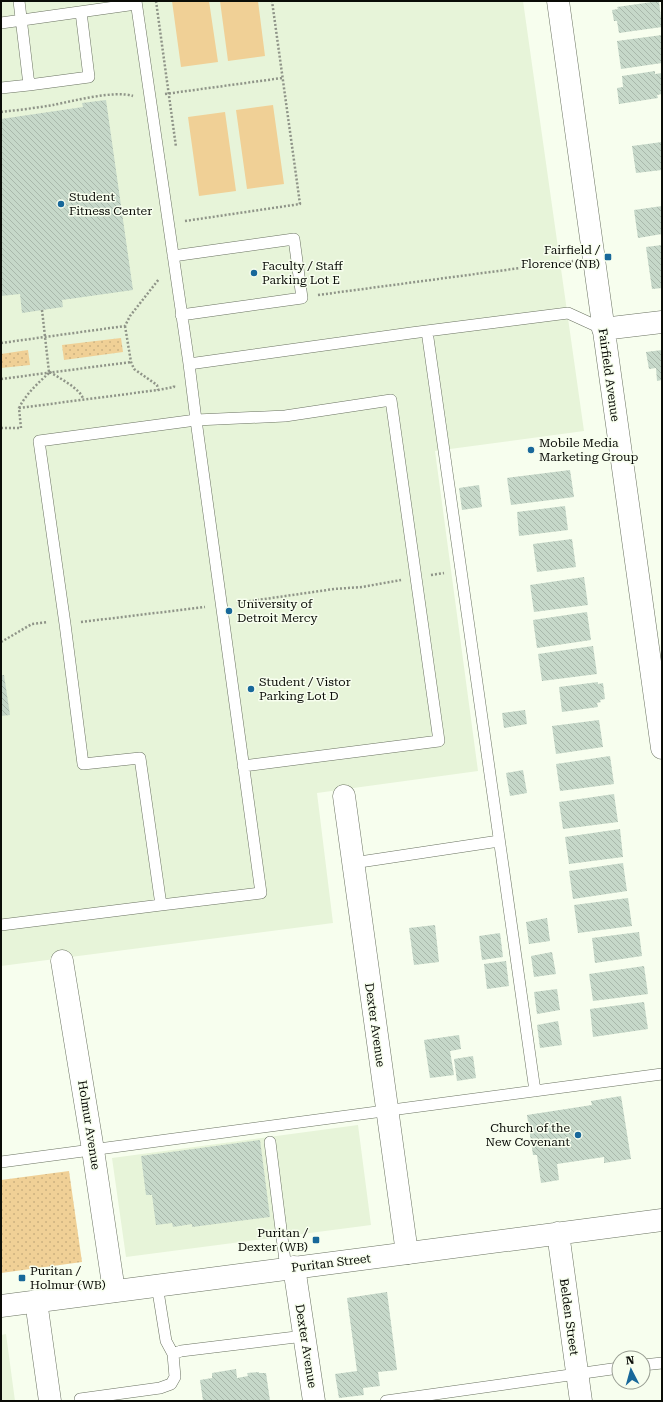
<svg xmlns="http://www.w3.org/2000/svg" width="663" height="1402" font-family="'Roboto Serif',serif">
<defs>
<pattern id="grass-dots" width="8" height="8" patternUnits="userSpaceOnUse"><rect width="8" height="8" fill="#f0d096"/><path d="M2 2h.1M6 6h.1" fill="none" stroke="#ccb180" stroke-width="1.8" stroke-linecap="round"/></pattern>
<pattern id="building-back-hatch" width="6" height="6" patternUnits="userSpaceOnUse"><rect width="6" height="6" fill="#c6d8c9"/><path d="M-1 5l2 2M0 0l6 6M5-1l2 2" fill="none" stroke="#a9b8ab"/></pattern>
</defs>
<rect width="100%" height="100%" fill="#f7feee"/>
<path fill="#e7f4d9" d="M1,1H523L584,431L435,451L478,771L317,793L333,923L1,966Z
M358,1125L371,1225L126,1257L112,1158Z
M6,1334L15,1401H1V1335Z"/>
<path fill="url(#grass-dots)" d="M121,338L123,352L64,360L62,345Z
M28,350L30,365L1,368V354Z
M69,1171L82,1262L1,1273V1180Z"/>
<path fill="#f0d096" d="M172,1H209L218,62L181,67Z
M220,1H258L265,56L228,61Z
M273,105L284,184L247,189L236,110Z
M225,112L236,191L199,196L188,117Z"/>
<path fill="url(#building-back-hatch)" d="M659,1L662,27L619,33L617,21H614L612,10L618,9L617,7Z
M662,35V63L621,69L617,41Z
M655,71V74L662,73V94L657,95L658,98L619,104L617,88L623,87L622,76Z
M106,100L133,290L62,300L63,307L22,313L20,294L1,296V119L83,107L82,103Z
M662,142V170L636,173L632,146Z
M662,206V234L638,238L634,210Z
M662,245V288L652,289L646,247Z
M662,350V380L657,381L656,368L649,369L646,352Z
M570,470L574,497L511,505L507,478Z
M479,485L482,507L462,510L459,488Z
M565,506L568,530L519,536L517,512Z
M572,539L576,567L537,572L533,544Z
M584,577L588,605L534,612L530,585Z
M587,612L591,640L537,648L533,620Z
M593,646L597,674L542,681L538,654Z
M1,675H4L10,715L1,716Z
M598,682V684L603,683L605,699L600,700L601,702L597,703L598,707L562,712L559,687Z
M525,710L527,724L504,728L502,713Z
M599,720L603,747L556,754L552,726Z
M610,756L614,784L560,791L556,764Z
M523,770L527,793L510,796L506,773Z
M614,794L618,822L563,829L559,802Z
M620,829L623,857L569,864L565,837Z
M623,863L627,891L573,899L569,871Z
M628,898L632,926L578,933L574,905Z
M547,918L550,941L529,944L526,922Z
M435,925L439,962L414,965L409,928Z
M639,932L642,956L595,963L592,938Z
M500,933L503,957L482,960L479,936Z
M552,952L556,974L534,977L531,956Z
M506,961L509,986L487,989L484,964Z
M644,966L648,994L593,1001L589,974Z
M557,989L560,1010L537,1014L534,992Z
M644,1002L648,1029L593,1037L590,1009Z
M558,1021L562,1045L540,1048L537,1025Z
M459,1035L461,1049L450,1051L454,1075L430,1078L424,1040Z
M473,1056L476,1078L457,1081L454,1059Z
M621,1096L631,1159L604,1163V1157L557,1164L559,1180L541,1183L537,1155H533L527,1115L592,1105L591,1101Z
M260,1140L270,1217L192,1227V1224L173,1227L172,1223L156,1225L152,1195H146L141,1156Z
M387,1292L397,1370L378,1372L380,1386L363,1388L364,1395L339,1398L335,1374L357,1371L347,1298Z
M236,1369L237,1378L248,1376L247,1373L259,1372V1373H266L270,1401H203L200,1380L212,1378V1373Z"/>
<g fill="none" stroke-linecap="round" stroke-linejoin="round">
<defs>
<path id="service" d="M136,1L189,364L196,420L261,893L161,905L140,758L83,764L65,624L39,441L196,420L285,416L391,400L439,741L243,766
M1,23L136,4
M29,85L89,77L81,12
M1,88L29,85L19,1
M173,256L294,239L302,298L181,315
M427,331L535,1091
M189,364L411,333L568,313L603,329
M353,863L499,841
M1,925L161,905
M270,1142L286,1269
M1,1162L662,1074
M157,1285L166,1341L173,1354
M643,1365L662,1363
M80,1399L160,1388L171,1384L175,1377L173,1354L181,1351L304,1336
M386,1401L619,1368"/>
<path id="minor" d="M558,1L662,748
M603,329L662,322
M344,796L407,1253
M62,961L93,1150L114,1291
M294,1267L314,1401
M36,1301L50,1401"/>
<path id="tertiary" d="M558,1233L581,1401
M1,1306L662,1220"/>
</defs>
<use href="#service" stroke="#6a7261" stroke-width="12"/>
<use href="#minor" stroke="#6a7261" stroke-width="23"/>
<use href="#tertiary" stroke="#6a7261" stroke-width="23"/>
<path stroke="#8f9488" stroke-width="2.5" stroke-dasharray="2 2" stroke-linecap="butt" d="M156,1L176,147
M165,94L282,78
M1,112C18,110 36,108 53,105C73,101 115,90 133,96
M185,221L300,204L272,1
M318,295L573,261
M42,310L49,372
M125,326L131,362L134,369L157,385L158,390
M1,343L125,326L130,316L159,279
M50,372C59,378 81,389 83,399
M1,379L131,362
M19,408C26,394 38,383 49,373
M1,428H21L19,408L158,390L174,387V385
M431,575L444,573
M237,603L334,589L362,587L401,580
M81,622L205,607
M1,642L32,624L48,622"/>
<use href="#service" stroke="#fff" stroke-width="11"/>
<use href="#minor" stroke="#fff" stroke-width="22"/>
<use href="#tertiary" stroke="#fff" stroke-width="22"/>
</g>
<g fill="#18689a" stroke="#f7feee" stroke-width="1.5">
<circle cx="61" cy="204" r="4"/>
<rect x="604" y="253" width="8" height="8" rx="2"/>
<circle cx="254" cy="273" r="4"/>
<circle cx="531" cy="450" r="4"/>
<circle cx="229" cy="611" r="4"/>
<circle cx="251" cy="689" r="4"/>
<circle cx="578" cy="1135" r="4"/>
<rect x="312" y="1236" width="8" height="8" rx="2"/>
<rect x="18" y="1274" width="8" height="8" rx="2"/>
</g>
<g text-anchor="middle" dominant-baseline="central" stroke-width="3" stroke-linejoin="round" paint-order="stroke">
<g font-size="12" fill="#0a0c07" stroke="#f7feee" text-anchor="start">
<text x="69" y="197">Student<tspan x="69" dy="14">Fitness Center</tspan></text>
<text x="600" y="250" text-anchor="end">Fairfield /<tspan x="600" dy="14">Florence (NB)</tspan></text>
<text x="262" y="266">Faculty / Staff<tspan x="262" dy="14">Parking Lot E</tspan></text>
<text x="539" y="443">Mobile Media<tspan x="539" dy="14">Marketing Group</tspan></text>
<text x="237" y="604">University of<tspan x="237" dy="14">Detroit Mercy</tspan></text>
<text x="259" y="682">Student / Vistor<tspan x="259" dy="14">Parking Lot D</tspan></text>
<text x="570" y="1128" text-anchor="end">Church of the<tspan x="570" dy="14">New Covenant</tspan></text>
<text x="308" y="1233" text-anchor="end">Puritan /<tspan x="308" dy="14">Dexter (WB)</tspan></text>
<text x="30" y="1271">Puritan /<tspan x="30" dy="14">Holmur (WB)</tspan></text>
</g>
<g font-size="12" fill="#0a0c07" stroke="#f7feee">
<text transform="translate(609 375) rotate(82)">Fairfield Avenue</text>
<text transform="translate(375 1025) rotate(82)">Dexter Avenue</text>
<text transform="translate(89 1125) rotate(81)">Holmur Avenue</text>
<text transform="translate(331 1263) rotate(-7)">Puritan Street</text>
<text transform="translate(569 1317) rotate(82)">Belden Street</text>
<text transform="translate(306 1346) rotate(81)">Dexter Avenue</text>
</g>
</g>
<rect width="663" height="1402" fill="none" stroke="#0a0c07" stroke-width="4"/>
<g transform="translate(631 1370) rotate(354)"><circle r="19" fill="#f7feee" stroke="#989d92"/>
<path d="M0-3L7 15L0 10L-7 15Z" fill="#18689a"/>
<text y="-6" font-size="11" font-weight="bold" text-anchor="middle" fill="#0a0c07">N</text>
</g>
</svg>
